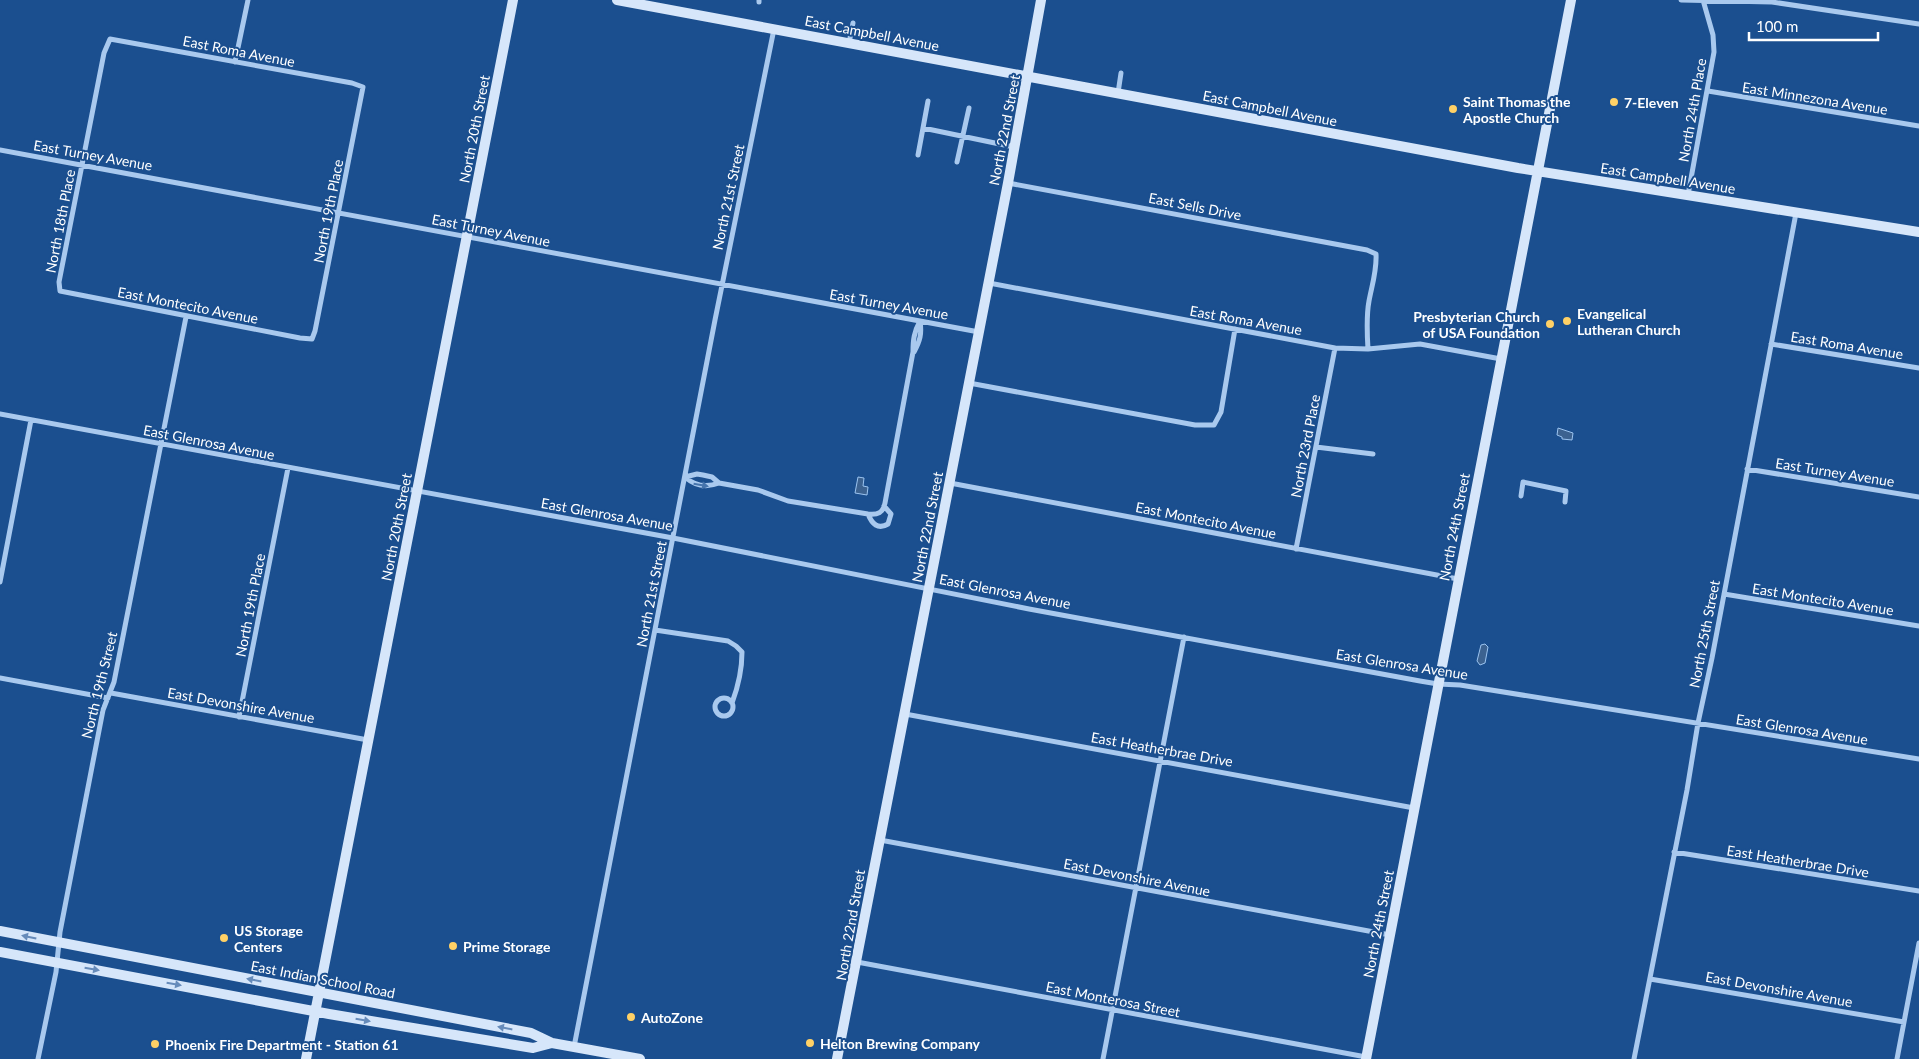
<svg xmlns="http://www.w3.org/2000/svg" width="1919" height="1059" font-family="Lato,sans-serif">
<rect width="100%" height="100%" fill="#1b4f8f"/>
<path fill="#3c6290" stroke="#9cc4f0" d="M1558,428L1573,433L1572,440L1562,439V437L1557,435Z
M858,477L864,478L863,486L868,487L867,495L855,493Z
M1485,644L1488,647L1485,663L1480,665L1477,661L1481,645Z"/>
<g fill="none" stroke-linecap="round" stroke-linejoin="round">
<path stroke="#a9c9ee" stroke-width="5" d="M1681,0L1772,2L1919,24
M759,2V0
M110,39L352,83L363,87L315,331L312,339L300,338L60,291L59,282L104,53Z
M849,43L853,23
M235,62L248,0
M1708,91L1919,126
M1118,93L1121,73
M923,128L1014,147
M0,150L979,332
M918,155L928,101
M957,162L969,108
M1008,183L1367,250L1376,254C1377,270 1372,285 1369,301C1366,317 1367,333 1368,349
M1688,195L1714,52L1713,35L1703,0
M989,283L1335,348L1368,349L1420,344L1501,359
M1771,344L1919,368
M914,352C920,341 922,334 920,321
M969,383L1195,425H1214L1221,412L1235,329
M0,414L673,538L1029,609L1420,681L1438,684L1460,685L1919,759
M1316,447L1373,454
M1747,469L1919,497
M685,477L697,474L703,475L712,477L719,483L758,490L788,501L868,514C878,515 883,513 885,503L913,352C913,340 914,332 920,321
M685,477C695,486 706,488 719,483
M950,483L1458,579
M1521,496L1523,482L1566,491L1565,502
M868,514C872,524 878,530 888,524L891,514L884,506
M1296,549L1335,348
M0,582L31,420
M1724,594L1919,626
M655,630L728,641L736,646L742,652C742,669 738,687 732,703
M0,678L108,698
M111,693L368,740
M715 707a9 9 0 1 1 18 0a9 9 0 1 1-18 0Z
M905,714L1414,808
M239,717L288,468
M880,840L1390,935
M1674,852L1919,891
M857,962L1366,1057
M1650,979L1904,1022
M574,1047L715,320L774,29
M38,1059L56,972L60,932L103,710L114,682L186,317
M1103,1059L1184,637
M1634,1059L1687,790L1698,723L1712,658L1796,213
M1897,1059L1919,943"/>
<path stroke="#d6e6fa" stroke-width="10" d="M617,0L1518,168L1919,232
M0,931L531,1033L552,1043L640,1059
M0,952L329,1014L533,1048L552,1043
M306,1059L513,0
M837,1059L1008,183L1041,0
M1366,1059L1571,0"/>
</g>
<defs><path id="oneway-solid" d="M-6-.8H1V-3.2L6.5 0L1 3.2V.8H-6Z" transform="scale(1.25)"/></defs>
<use fill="#4674ac" href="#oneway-solid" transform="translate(701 485) rotate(10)"/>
<g fill="#668bba">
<use href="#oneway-solid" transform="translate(29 937) rotate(-168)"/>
<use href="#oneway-solid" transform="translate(92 969) rotate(10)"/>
<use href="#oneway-solid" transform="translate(254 980) rotate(-169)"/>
<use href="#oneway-solid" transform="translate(174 984) rotate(10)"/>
<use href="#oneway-solid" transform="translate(363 1020) rotate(10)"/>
<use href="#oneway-solid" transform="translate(505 1028) rotate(-169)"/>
</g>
<g fill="#ffd166" stroke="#1b4f8f" stroke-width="2">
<circle cx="1614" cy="102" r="5"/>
<circle cx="1453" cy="109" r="5"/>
<circle cx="1567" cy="321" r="5"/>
<circle cx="1550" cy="324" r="5"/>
<circle cx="224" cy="938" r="5"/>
<circle cx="453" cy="946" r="5"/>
<circle cx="631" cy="1017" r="5"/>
<circle cx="810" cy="1043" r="5"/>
<circle cx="155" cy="1044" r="5"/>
</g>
<g text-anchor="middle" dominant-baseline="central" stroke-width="4" stroke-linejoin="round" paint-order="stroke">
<g font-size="14" fill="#fff" stroke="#1b4f8f">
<text transform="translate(872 33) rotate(11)">East Campbell Avenue</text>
<text transform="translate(239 51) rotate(11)">East Roma Avenue</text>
<text transform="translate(1815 98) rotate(9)">East Minnezona Avenue</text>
<text transform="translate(1270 108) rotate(11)">East Campbell Avenue</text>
<text transform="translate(1692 110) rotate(-80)">North 24th Place</text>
<text transform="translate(474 129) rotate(-79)">North 20th Street</text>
<text transform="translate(1004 130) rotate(-79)">North 22nd Street</text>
<text transform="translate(93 155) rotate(10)">East Turney Avenue</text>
<text transform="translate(1668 178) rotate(9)">East Campbell Avenue</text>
<text transform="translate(728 197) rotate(-78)">North 21st Street</text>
<text transform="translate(1195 206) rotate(11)">East Sells Drive</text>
<text transform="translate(328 211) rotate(-79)">North 19th Place</text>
<text transform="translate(60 221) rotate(-79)">North 18th Place</text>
<text transform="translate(491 230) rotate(11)">East Turney Avenue</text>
<text transform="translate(889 304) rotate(10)">East Turney Avenue</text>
<text transform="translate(188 305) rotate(11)">East Montecito Avenue</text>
<text transform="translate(1246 320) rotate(10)">East Roma Avenue</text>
<text transform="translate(1847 345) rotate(9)">East Roma Avenue</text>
<text transform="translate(209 442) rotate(11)">East Glenrosa Avenue</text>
<text transform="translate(1305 446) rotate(-79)">North 23rd Place</text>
<text transform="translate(1835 472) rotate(9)">East Turney Avenue</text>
<text transform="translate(607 514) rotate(10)">East Glenrosa Avenue</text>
<text transform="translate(1206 520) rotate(11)">East Montecito Avenue</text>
<text transform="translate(396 527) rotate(-79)">North 20th Street</text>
<text transform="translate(927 527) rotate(-79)">North 22nd Street</text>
<text transform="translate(1454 527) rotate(-79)">North 24th Street</text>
<text transform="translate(1005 591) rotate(11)">East Glenrosa Avenue</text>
<text transform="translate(651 594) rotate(-79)">North 21st Street</text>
<text transform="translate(1823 599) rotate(9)">East Montecito Avenue</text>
<text transform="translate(250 605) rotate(-79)">North 19th Place</text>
<text transform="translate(1704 634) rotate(-79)">North 25th Street</text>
<text transform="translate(1402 664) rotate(9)">East Glenrosa Avenue</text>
<text transform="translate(99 685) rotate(-76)">North 19th Street</text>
<text transform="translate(241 705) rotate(10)">East Devonshire Avenue</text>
<text transform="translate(1802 729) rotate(9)">East Glenrosa Avenue</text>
<text transform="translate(1162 749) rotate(10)">East Heatherbrae Drive</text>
<text transform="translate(1798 861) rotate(9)">East Heatherbrae Drive</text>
<text transform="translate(1137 877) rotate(11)">East Devonshire Avenue</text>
<text transform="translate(1378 924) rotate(-79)">North 24th Street</text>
<text transform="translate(850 925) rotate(-80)">North 22nd Street</text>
<text transform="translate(323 979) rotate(11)">East Indian School Road</text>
<text transform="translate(1779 989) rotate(10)">East Devonshire Avenue</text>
<text transform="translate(1113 999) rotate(11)">East Monterosa Street</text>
</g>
<g font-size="14" font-weight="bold" fill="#fff" stroke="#1b4f8f" text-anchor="start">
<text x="1463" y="101">Saint Thomas the<tspan x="1463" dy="16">Apostle Church</tspan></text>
<text x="1624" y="102">7-Eleven</text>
<text x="1577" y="313">Evangelical<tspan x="1577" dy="16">Lutheran Church</tspan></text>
<text x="1540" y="316" text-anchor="end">Presbyterian Church<tspan x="1540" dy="16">of USA Foundation</tspan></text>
<text x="234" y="930">US Storage<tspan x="234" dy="16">Centers</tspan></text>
<text x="463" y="946">Prime Storage</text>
<text x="641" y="1017">AutoZone</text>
<text x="820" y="1043">Helton Brewing Company</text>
<text x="165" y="1044">Phoenix Fire Department - Station 61</text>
</g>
</g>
<path d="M1749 32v8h129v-8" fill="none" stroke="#ffffff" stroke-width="2.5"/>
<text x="1756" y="32" font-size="15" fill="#ffffff" stroke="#1b4f8f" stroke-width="4" paint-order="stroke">100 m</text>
</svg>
